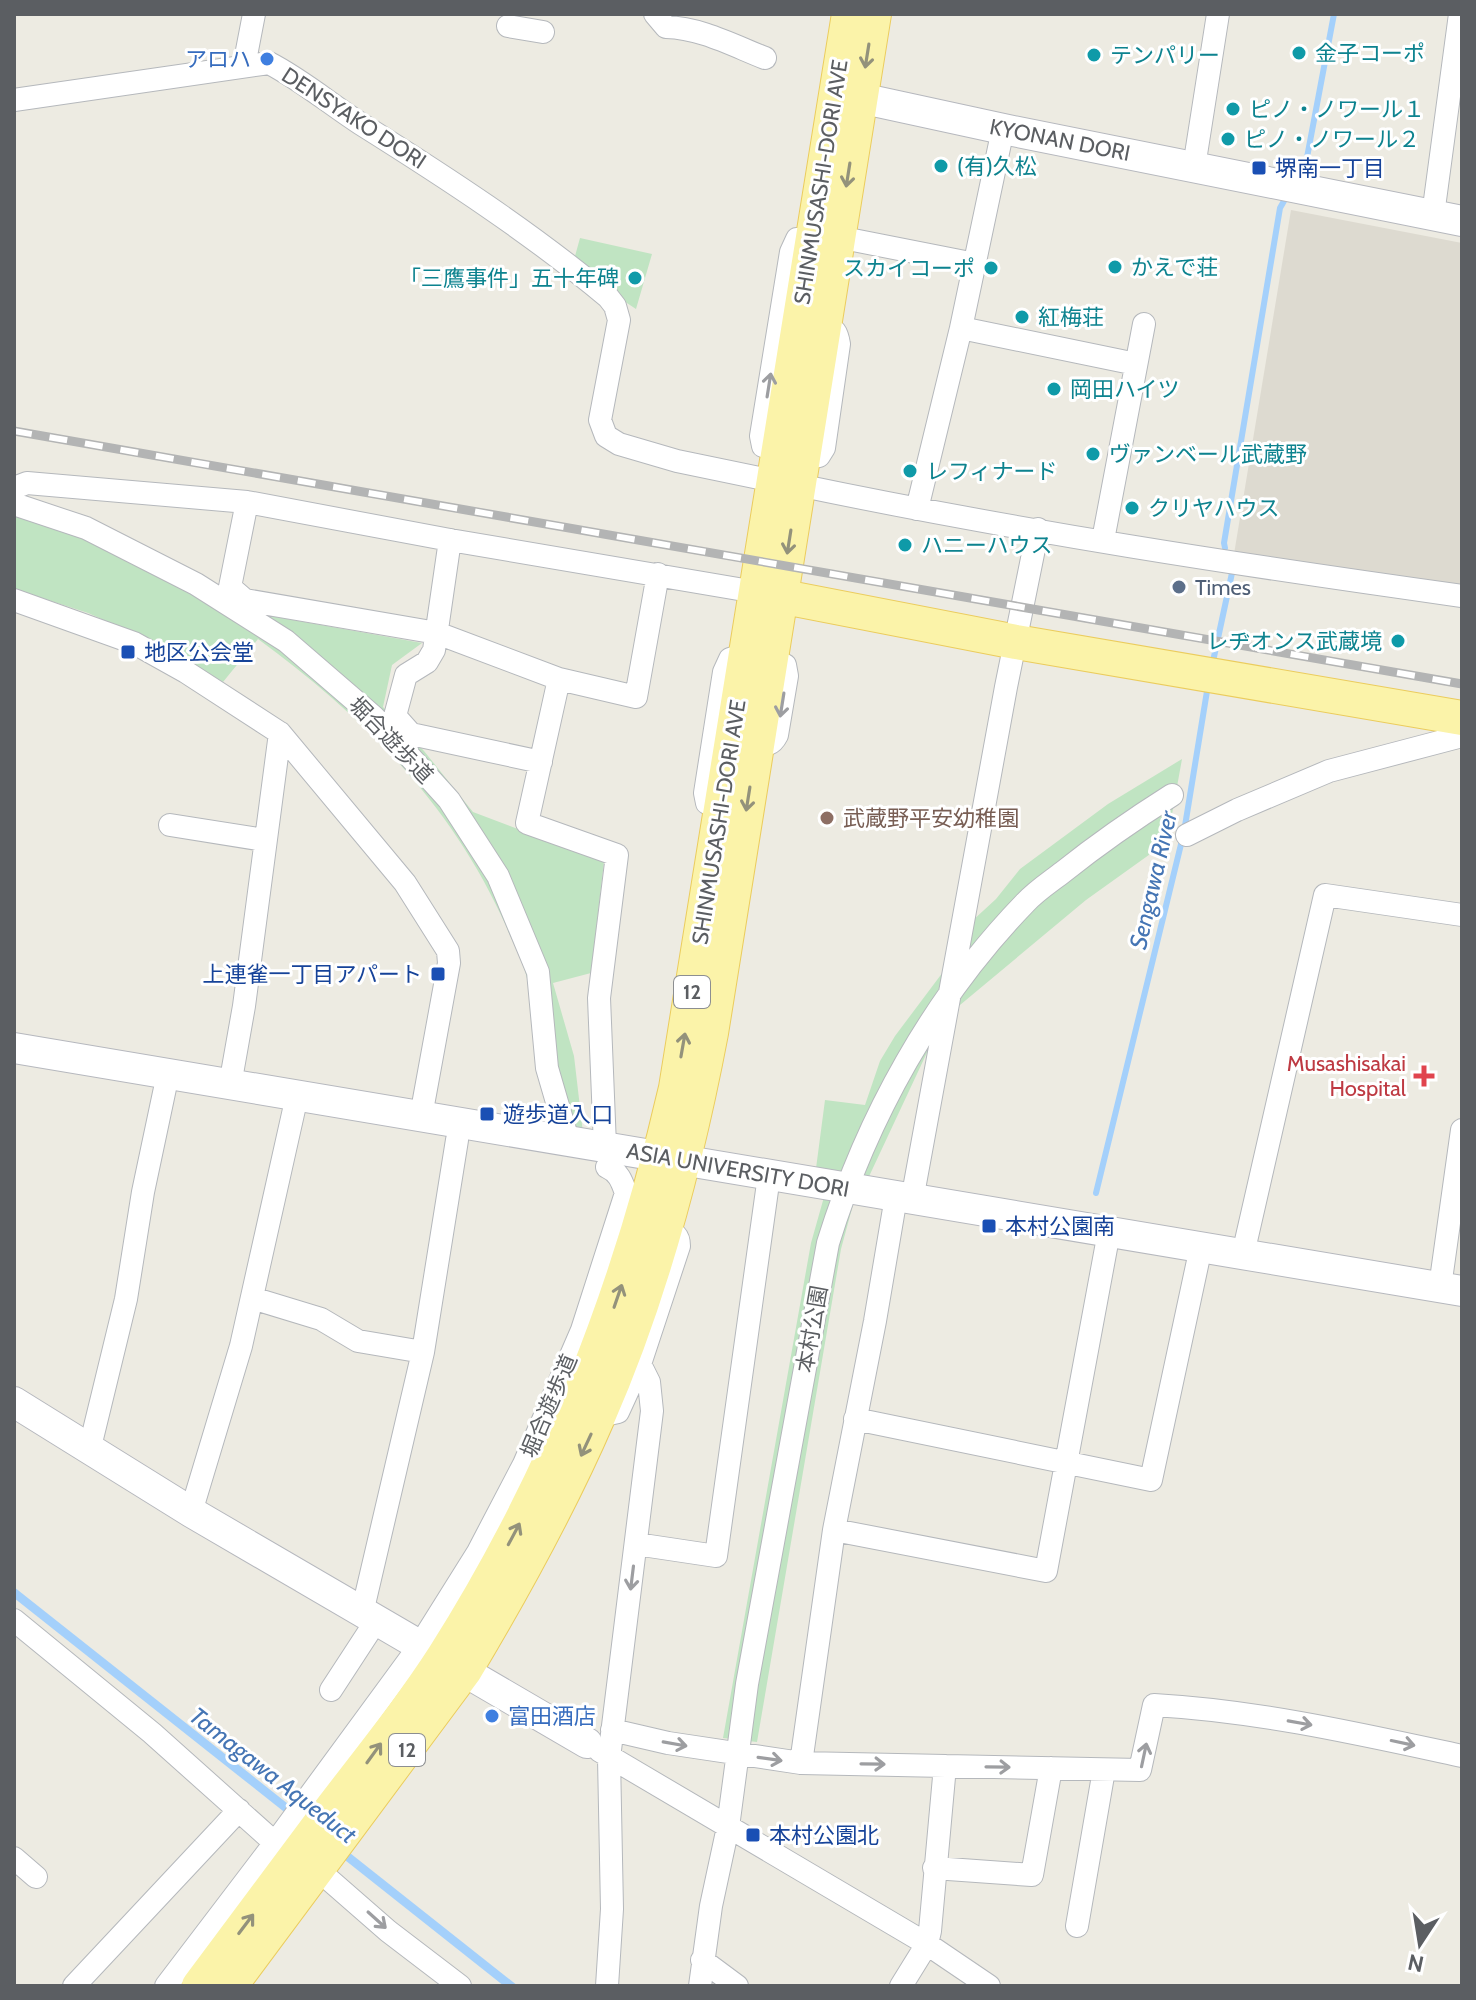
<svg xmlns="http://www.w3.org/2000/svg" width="1476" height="2000" font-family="Cabin,'Noto Sans JP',sans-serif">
<rect width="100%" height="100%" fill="#edebe2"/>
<path fill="#dddad0" d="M1291,210L1462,243V588L1234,554Z"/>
<path fill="#c0e4c2" d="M580,238L652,254L636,309L572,267Z
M14,504L237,610L422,643L392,665L383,707L424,751L473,812L604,862L591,973L553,983L574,1056L583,1133L553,1127C545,1075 540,1022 525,971C520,956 512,941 506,926C452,804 364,717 258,639L223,682L167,648L88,613L14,589Z
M1182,759L1167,842L1086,900L954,1010L971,922L996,899L1020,869L1108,804Z
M946,968L931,1044L865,1185L815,1176L825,1100L865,1105L880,1061L895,1036Z
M824,1197L854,1201L841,1249L757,1742L723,1738L811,1243Z"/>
<path fill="#a4d0fb" d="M14,1587L518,1986H504L14,1598Z"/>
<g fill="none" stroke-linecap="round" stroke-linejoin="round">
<path stroke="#a4d0fb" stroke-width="6" d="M1299,178L1305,168L1334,14
M1225,548L1224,543L1280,208L1288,194
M1212,666L1232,573
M1096,1193L1184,832L1208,685"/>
<defs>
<path id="street" d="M655,14L666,27C701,28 732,45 765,58
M508,26L543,32
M244,66L254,14
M14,100L269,63C302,80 330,104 361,124C447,178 530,232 608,297L615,306L619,320L600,420L606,436L619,444L677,461L774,481
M1194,167L1218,14
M1433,215L1460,14
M838,237L975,264
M961,328L1136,364
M779,450L763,446L761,436L791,252L797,239L812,238
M802,458L819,456L824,448L839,344C837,332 835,329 824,325
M798,485C1018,531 1240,565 1462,596
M14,488L27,483L247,502L450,540L756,592
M247,502L230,587L245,600L437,633L559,679L636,697L658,574
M14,504L86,528L196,584L286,641L374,717L449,800L498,876L538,972L547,1068L568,1140
M917,509L961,328L1003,129
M450,540L434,650L427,662L406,675L395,716L411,734L541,762
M1103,540L1144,324
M14,600L134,643L186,672L280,733L405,883L448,951L449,963L421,1116
M559,679L527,823L617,855L599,998L605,1146
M757,744C767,745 772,745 777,735L787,676L785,665L771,659
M721,810L707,803L705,793L724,672L730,659L746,654
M170,825L264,840
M1187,835L1237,810L1329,771L1462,736
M230,1085L244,1006L280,733
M912,1200L1006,687L1038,529
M1243,1254L1325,895L1462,915
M1440,1287L1462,1130
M252,1298L321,1319L358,1341L423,1352
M601,1411L609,1414L618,1412L640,1364L679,1246C679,1235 675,1234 665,1230
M855,1419L1151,1480L1201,1247
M89,1451L126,1299L143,1192L168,1074
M191,1512L241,1346L297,1096
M834,1530L1046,1571L1109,1232
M636,1544L716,1556L769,1176
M362,1613L423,1352L457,1140
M14,1620L152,1733L275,1843L317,1869L388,1931L460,1986
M426,1635L478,1552L524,1464L582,1330L626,1193C622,1182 619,1172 607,1167
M331,1690L376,1621
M612,1730L668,1743L801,1763L1140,1770L1154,1705C1259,1711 1360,1734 1462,1756
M600,1751L927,1944L989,1986
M801,1763L834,1530L875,1321L896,1197
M280,1836L412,1656
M14,1858L36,1877
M934,1868L1032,1875L1051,1768
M1077,1926L1104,1770
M702,1960L737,1986
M74,1986L239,1810
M166,1986L268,1852
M607,1986L612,1909L609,1758L652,1411L649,1382L640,1364
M700,1986L711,1906L728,1827L747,1684L828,1243C867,1117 933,998 1025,903C1036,891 1050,882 1063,872C1098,844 1134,819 1172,795
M901,1986L927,1944L930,1931L945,1766"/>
<path id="secondary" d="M837,93L1003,129L1462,221
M14,1048L1462,1291
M14,1402L191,1512L587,1743"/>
<path id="primary" d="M758,592L1016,642L1462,718
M199,1986C241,1930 283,1873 325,1817C365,1764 408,1712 444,1656C556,1479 629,1292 676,1088L849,14
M230,1986L465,1670C514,1588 560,1505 598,1417C652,1294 686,1164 711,1033L874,14"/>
</defs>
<use href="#street" stroke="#b5b8bc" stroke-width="24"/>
<use href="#secondary" stroke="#b6b8be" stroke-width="32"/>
<use href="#primary" stroke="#ebcc5d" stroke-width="36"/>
<use href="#street" stroke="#fff" stroke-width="22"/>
<use href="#secondary" stroke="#fff" stroke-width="30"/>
<use href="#primary" stroke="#fbf3a9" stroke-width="34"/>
<defs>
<path id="rail" d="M14,431L1462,684"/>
</defs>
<use href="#rail" stroke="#b3b4b4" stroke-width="9"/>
<use href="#rail" stroke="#fff" stroke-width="6" stroke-dasharray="18" stroke-linecap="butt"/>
</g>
<defs><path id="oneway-shaft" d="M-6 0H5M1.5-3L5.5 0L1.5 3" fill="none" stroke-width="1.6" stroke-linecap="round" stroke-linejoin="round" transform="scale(2)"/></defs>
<g stroke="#93927b">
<use href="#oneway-shaft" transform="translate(867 56) rotate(99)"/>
<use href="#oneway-shaft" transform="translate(848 175) rotate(99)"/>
<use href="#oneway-shaft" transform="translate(789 542) rotate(99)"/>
<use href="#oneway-shaft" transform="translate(748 799) rotate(99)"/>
<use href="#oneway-shaft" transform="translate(683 1045) rotate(-80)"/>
<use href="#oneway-shaft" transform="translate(618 1296) rotate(-71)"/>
<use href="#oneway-shaft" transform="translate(586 1445) rotate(115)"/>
<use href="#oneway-shaft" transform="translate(514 1534) rotate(-62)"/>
<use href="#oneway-shaft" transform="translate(374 1753) rotate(-54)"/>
<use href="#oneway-shaft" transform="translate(246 1924) rotate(-53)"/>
</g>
<g stroke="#9d9ea1">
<use href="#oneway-shaft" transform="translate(769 385) rotate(-81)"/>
<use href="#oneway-shaft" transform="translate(782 705) rotate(99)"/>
<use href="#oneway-shaft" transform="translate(632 1578) rotate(97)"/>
<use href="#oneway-shaft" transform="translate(1300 1723) rotate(10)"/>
<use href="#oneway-shaft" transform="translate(1403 1743) rotate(12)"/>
<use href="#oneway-shaft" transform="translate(675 1744) rotate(10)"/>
<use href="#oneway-shaft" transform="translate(1144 1755) rotate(-78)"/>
<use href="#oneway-shaft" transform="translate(770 1759) rotate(8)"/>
<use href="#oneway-shaft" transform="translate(873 1764) rotate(1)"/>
<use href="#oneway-shaft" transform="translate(998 1767) rotate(1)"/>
<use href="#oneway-shaft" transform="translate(377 1920) rotate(42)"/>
</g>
<g fill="#0f9aa8" stroke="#fff" stroke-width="3">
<circle cx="1299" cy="53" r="8"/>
<circle cx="1094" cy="55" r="8"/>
<circle cx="1233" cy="109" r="8"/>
<circle cx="1228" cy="139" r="8"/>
<circle cx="941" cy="166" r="8"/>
<circle cx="1115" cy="267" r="8"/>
<circle cx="991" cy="268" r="8"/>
<circle cx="635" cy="278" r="8"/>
<circle cx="1022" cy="317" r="8"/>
<circle cx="1054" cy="389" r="8"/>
<circle cx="1093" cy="454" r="8"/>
<circle cx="910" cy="471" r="8"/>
<circle cx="1132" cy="508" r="8"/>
<circle cx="905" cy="545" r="8"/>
<circle cx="1398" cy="641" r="8"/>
</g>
<g fill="#3f7fe0" stroke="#fff" stroke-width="3">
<circle cx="267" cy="59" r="8"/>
<circle cx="492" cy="1716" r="8"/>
</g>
<g fill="#1a4fb4" stroke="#fff" stroke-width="3">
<rect x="1251" y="160" width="16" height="16" rx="4"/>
<rect x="120" y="644" width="16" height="16" rx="4"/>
<rect x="430" y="966" width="16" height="16" rx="4"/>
<rect x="479" y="1106" width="16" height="16" rx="4"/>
<rect x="981" y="1218" width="16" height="16" rx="4"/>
<rect x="745" y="1827" width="16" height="16" rx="4"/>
</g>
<circle fill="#5c6f8a" stroke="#fff" stroke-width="3" cx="1179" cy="587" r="8"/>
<circle fill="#8d6e63" stroke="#fff" stroke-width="3" cx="827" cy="818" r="8"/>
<path fill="#e0444e" stroke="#fff" stroke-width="3" d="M1420 1064h8v8h8v8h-8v8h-8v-8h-8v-8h8z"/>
<g text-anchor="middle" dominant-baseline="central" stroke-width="6" stroke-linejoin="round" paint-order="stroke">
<g fill="#fff" stroke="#8c8e91" stroke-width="2">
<rect x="674" y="976" width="36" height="32" rx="6"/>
<rect x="389" y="1734" width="36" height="32" rx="6"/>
</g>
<g font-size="20" font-weight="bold" fill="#5b5e62">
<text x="692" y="992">12</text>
<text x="407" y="1750">12</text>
</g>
<g font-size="22" fill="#0d838f" stroke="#fff" text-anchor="start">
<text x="1315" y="53">金子コーポ</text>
<text x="1110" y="55">テンパリー</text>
<text x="1249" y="109">ピノ・ノワール１</text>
<text x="1244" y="139">ピノ・ノワール２</text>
<text x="957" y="166">(有)久松</text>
<text x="1131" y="267">かえで荘</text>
<text x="975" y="268" text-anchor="end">スカイコーポ</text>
<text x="619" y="278" text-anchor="end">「三鷹事件」五十年碑</text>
<text x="1038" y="317">紅梅荘</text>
<text x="1070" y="389">岡田ハイツ</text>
<text x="1109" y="454">ヴァンベール武蔵野</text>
<text x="926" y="471">レフィナード</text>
<text x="1148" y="508">クリヤハウス</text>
<text x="921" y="545">ハニーハウス</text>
<text x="1382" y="641" text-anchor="end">レヂオンス武蔵境</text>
</g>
<g font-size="22" fill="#366cbe" stroke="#fff" text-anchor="end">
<text x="251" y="59">アロハ</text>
<text x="508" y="1716" text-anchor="start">富田酒店</text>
</g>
<g font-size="22" fill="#5b5e62" stroke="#fff">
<text transform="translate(354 118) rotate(33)">DENSYAKO DORI</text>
<text transform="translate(1060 140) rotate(11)">KYONAN DORI</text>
<text transform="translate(821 182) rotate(-81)">SHINMUSASHI-DORI AVE</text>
<text transform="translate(391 740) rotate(46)">堀合遊歩道</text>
<text transform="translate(719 822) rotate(-81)">SHINMUSASHI-DORI AVE</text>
<text transform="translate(738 1170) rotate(10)">ASIA UNIVERSITY DORI</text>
<text transform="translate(812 1329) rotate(-80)">本村公園</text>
<text transform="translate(549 1406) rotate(-67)">堀合遊歩道</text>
</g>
<g font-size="22" fill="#164399" stroke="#fff" text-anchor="start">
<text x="1275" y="168">堺南一丁目</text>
<text x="144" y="652">地区公会堂</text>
<text x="422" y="974" text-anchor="end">上連雀一丁目アパート</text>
<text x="503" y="1114">遊歩道入口</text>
<text x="1005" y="1226">本村公園南</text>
<text x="769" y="1835">本村公園北</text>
</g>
<g font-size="22" fill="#4e5e75" stroke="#fff" text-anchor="start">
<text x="1195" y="587">Times</text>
</g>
<g font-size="22" fill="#785e54" stroke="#fff" text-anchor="start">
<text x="843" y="818">武蔵野平安幼稚園</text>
</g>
<g font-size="22" fill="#be3a42" stroke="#fff" text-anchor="end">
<text x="1406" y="1063">Musashisakai<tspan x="1406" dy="25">Hospital</tspan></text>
</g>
<g font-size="24" font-style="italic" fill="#4575b4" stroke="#fff">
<text transform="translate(1153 880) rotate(-77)">Sengawa River</text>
<text transform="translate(273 1775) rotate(38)">Tamagawa Aqueduct</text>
</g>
</g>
<rect width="1476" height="2000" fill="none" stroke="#5b5e62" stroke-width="32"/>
<g transform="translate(1420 1944) rotate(192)" stroke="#ffffff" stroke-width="6" paint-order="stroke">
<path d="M0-6L14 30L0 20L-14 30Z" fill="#5b5e62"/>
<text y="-12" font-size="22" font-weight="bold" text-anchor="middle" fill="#5b5e62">N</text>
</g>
</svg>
